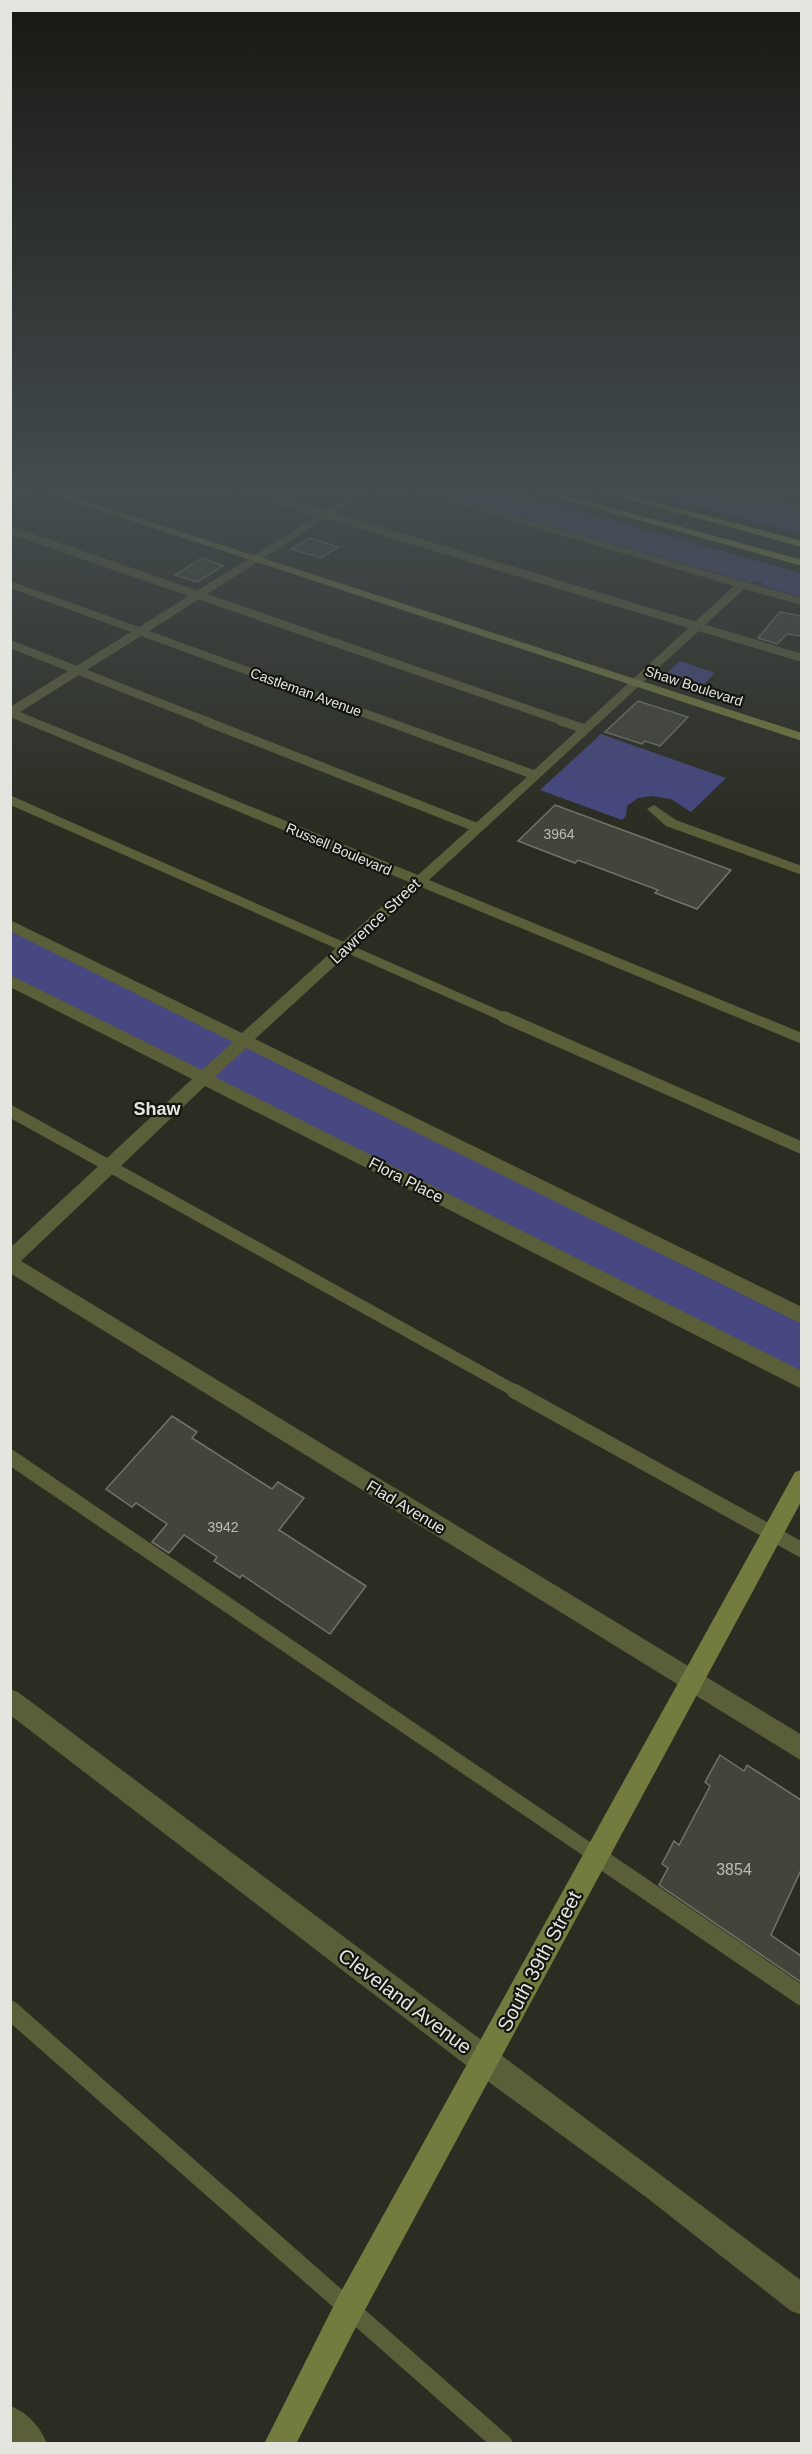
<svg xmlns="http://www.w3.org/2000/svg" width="812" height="2454" font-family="Helvetica,sans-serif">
<rect width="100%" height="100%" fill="#2b2d22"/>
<path fill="#474781" d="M413,486H489L801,573V597L760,585L763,583L755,580L756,582L752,583Z
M619,486H708L801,510V534Z
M680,661L715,673L698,690L662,678Z
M601,734L726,778L691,812L671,799L652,796L638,798L627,806L626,816L622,820L540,790Z
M10,925L801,1316V1381L11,980Z"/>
<path fill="#43453a" stroke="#717467" stroke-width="1.5" d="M309,538L338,547L321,558L291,549Z
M202,558L223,566L197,582L175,575Z
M780,612L801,616V636L787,634L777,644L758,638Z
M638,701L688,717L660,746L645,741L642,744L605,732Z
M555,805L609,825L731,870L697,909L655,893L658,890L578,860L575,863L518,841Z
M172,1416L197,1432L192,1438L272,1489L278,1482L304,1498L279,1530L366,1586L330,1634L242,1575L240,1578L214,1561L217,1557L184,1535L169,1553L152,1542L167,1524L136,1503L132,1507L106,1489Z
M720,1755L744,1771L747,1765L801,1800V1870L771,1935L801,1956V1982L659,1885L668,1868L662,1864L674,1841L679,1845L710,1786L705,1782Z"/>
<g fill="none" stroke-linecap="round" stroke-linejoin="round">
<path stroke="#5a5f3a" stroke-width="8" d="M232,486L802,658
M10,530L565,722
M10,644L209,722"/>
<path stroke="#5a5f3a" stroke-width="9" d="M205,721L478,828
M561,721L585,729
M10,800L508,1019"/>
<path stroke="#5a5f3a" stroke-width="12" d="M504,1017L802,1148
M10,1111L517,1392"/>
<path stroke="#5a5f3a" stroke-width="15" d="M514,1391L802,1550
M10,1457L606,1862"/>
<path stroke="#5a5f3a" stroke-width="19" d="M604,1861L802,1996
M10,2010L503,2444"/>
<path fill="#5a5f3a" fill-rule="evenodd" d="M365,486H377L149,631L534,770L734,586L394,486H409L802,598V605L744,589L429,880L802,1033V1044L421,887L255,1039L802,1307V1324L246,1048L215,1077L802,1371V1389L205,1086L21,1261L802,1735V1761L10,1273V1248L192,1079L10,987V975L202,1070L233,1042L10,931V920L242,1033L409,882L10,717V707L131,632L10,588V581L139,627ZM141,636L527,777L418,875L20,712Z
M716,486H732L802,504V510Z
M654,805L676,820L802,866V875L666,826L647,809Z
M10,1689L18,1692L802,2281V2315L791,2311L646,2197L475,2072L10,1715Z
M10,2406C27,2412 41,2427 47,2444H10Z"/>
<path fill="#737c3e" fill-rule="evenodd" d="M25,486H40L802,733V741Z
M802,1470V1500L360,2319L296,2444H264L338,2297L795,1472Z"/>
<path fill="#99a640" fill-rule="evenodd" d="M516,486H532L802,560V566Z
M580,486H596L802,541V547Z"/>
</g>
<linearGradient id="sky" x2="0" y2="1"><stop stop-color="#181913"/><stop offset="0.59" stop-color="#444c4f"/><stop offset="1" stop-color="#444c4f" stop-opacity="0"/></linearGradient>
<rect width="812" height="829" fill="url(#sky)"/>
<g text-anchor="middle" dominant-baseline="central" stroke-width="4.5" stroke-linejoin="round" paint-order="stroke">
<g font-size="14" fill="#e3e5de" stroke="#141510">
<text transform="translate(694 686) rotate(18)">Shaw Boulevard</text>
<text transform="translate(306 692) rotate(20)">Castleman Avenue</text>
<text transform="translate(339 849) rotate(23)">Russell Boulevard</text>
</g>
<g font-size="14" fill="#bbbdb5">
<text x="559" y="834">3964</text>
<text x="223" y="1527">3942</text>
</g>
<g font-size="16" fill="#e3e5de" stroke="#141510">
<text transform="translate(375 921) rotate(-43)">Lawrence Street</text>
<text transform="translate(406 1180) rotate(27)">Flora Place</text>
<text transform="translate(406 1507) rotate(31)">Flad Avenue</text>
</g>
<g font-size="16" fill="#bbbdb5">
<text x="734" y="1869">3854</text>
</g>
<g font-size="18" font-weight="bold" fill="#e3e5de" stroke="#141510">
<text x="157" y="1109">Shaw</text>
</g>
<g font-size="20" fill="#e3e5de" stroke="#141510">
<text transform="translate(539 1961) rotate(-62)">South 39th Street</text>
<text transform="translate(405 2001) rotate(37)">Cleveland Avenue</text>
</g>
</g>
<rect width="812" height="2454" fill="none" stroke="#e3e5de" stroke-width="24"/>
</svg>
